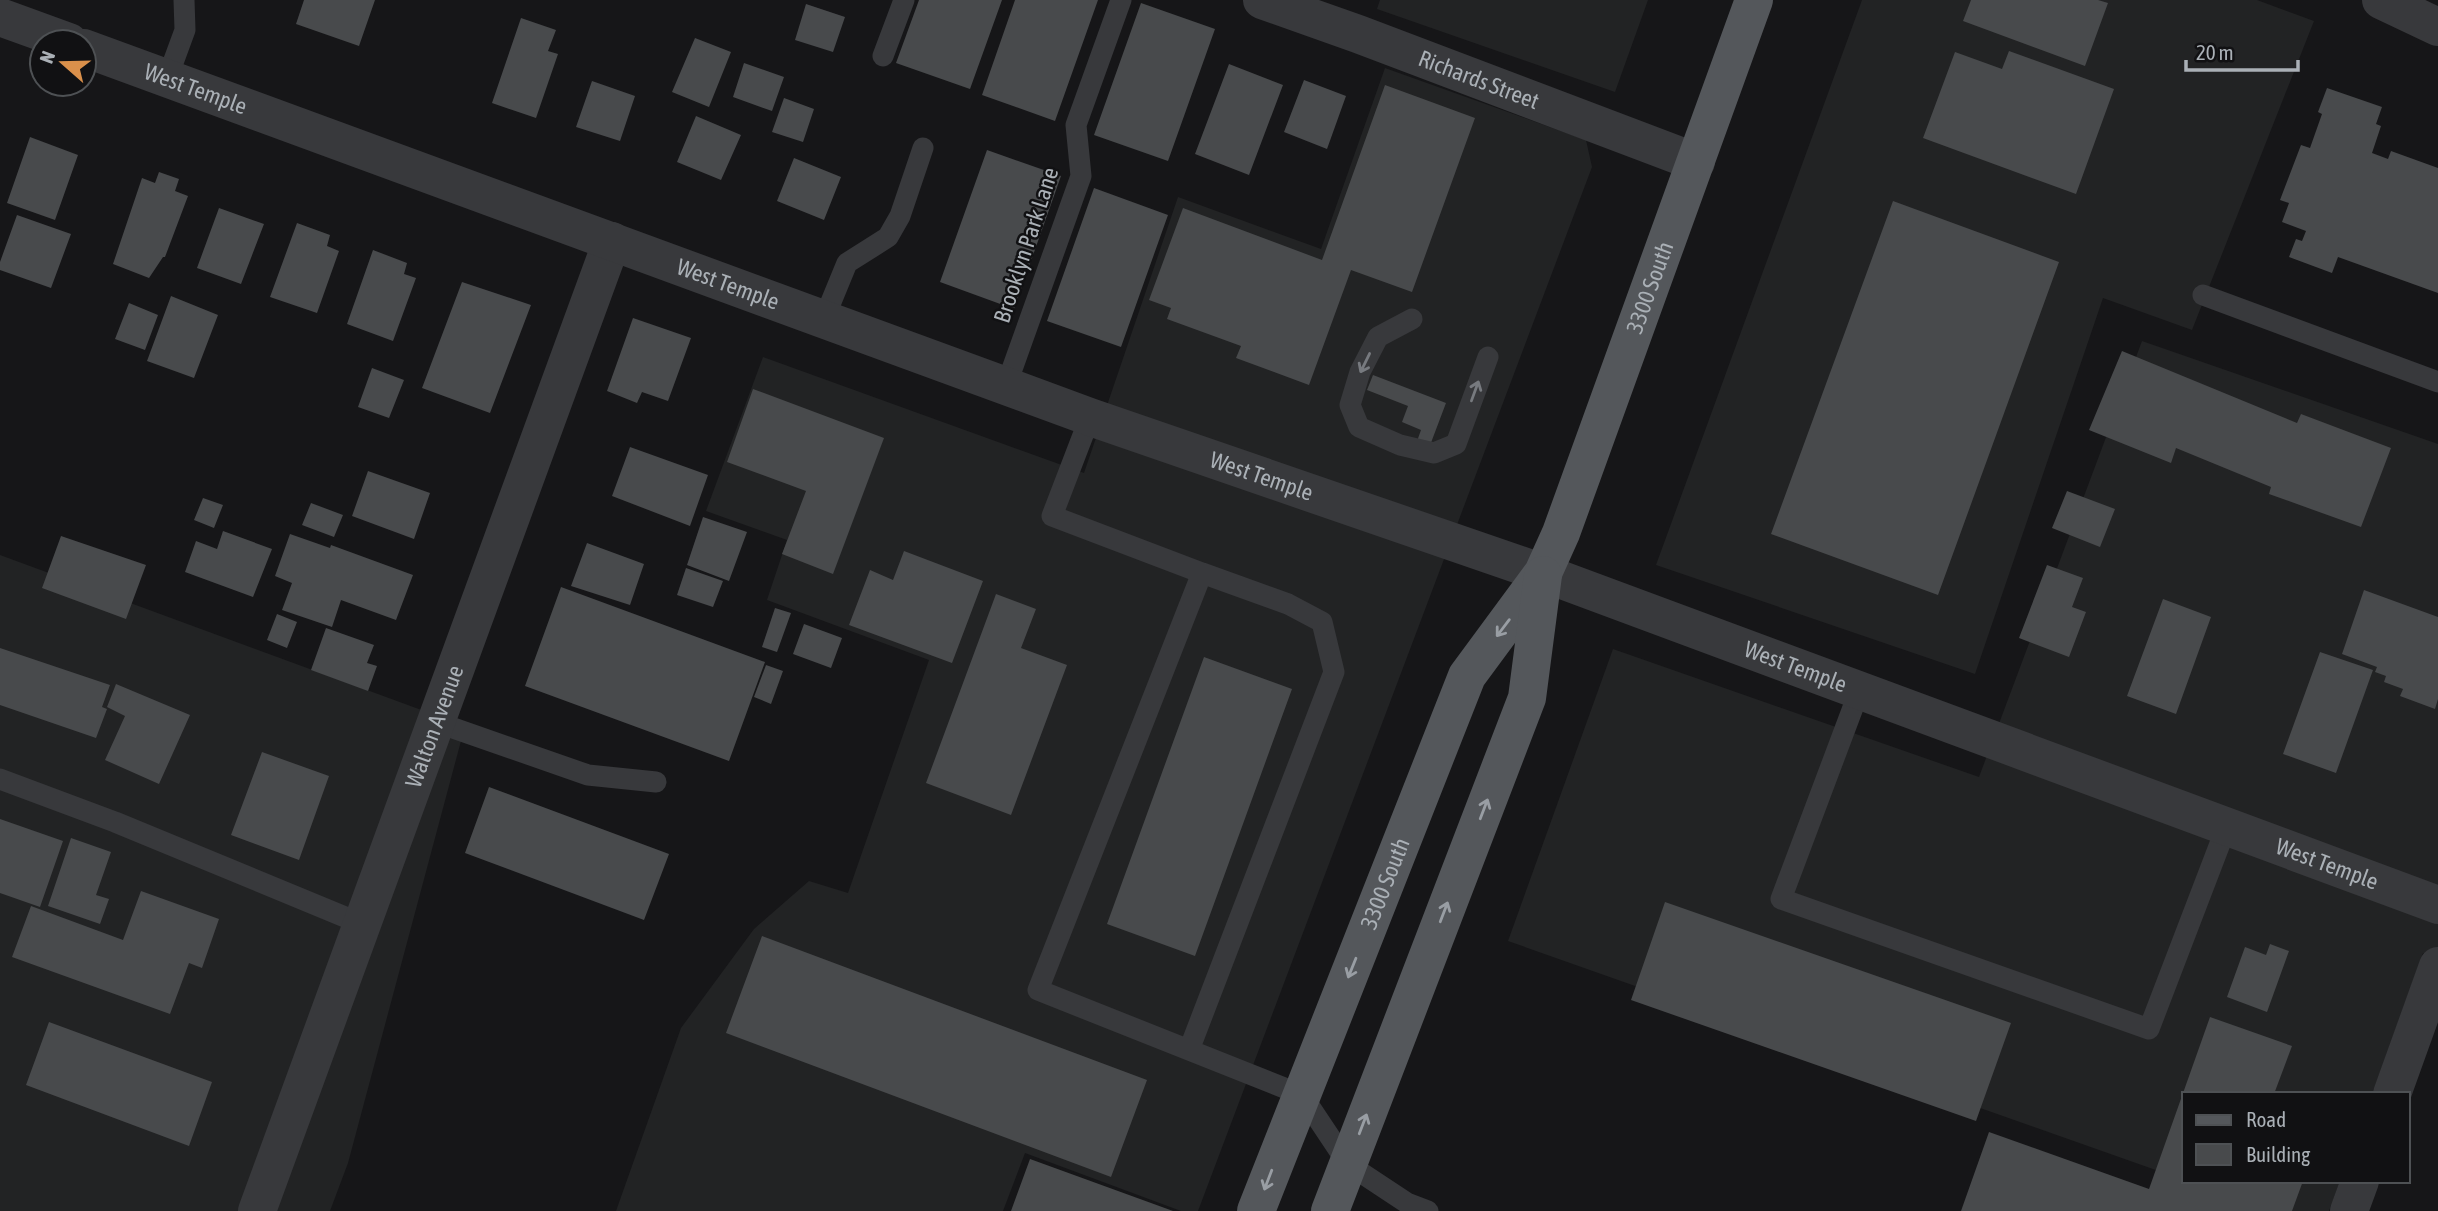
<svg xmlns="http://www.w3.org/2000/svg" width="2438" height="1211" font-family="'Asap Condensed',sans-serif">
<rect width="100%" height="100%" fill="#161618"/>
<path fill="#222324" d="M1380,0H1648L1615,92L1377,9Z
M1862,0H2257L2314,21L2192,330L2103,298L1975,674L1656,565Z
M1385,68L1586,140L1592,167L1198,1211H1181L1025,1153L1003,1211H616L681,1028L754,929L809,881L848,893L929,660L767,600L787,540L706,511L763,357L1084,473L1178,197L1321,249Z
M2142,341L2438,444V958L2423,953L2372,1094H2184V1180L1508,941L1613,649L1979,777Z
M0,555L465,726L348,1163L330,1211H0Z
M2187,1181H2340L2329,1211H2272Z"/>
<path fill="#484a4c" d="M304,0H375L359,46L296,24Z
M919,0H1002L970,89L896,63Z
M1015,0H1098L1055,121L982,95Z
M1971,0H2098L2108,3L2085,66L1963,21Z
M1141,3L1215,29L1168,161L1094,135Z
M806,4L845,17L833,52L795,40Z
M521,18L556,30L548,51L558,54L536,118L492,103Z
M695,38L731,52L709,107L672,92Z
M2009,51L2114,89L2076,194L1923,138L1955,52L2002,69Z
M744,63L784,77L772,111L733,97Z
M1229,64L1283,85L1249,175L1195,154Z
M1304,80L1346,96L1327,149L1284,132Z
M592,81L635,96L620,141L576,127Z
M1385,85L1475,118L1412,292L1351,270L1309,385L1236,358L1241,346L1167,319L1171,308L1149,300L1183,208L1322,260Z
M2327,88L2382,107L2376,124L2381,126L2372,153L2388,159L2391,151L2438,168V293L2338,257L2332,273L2289,257L2296,239L2302,241L2306,231L2282,222L2289,203L2280,200L2301,145L2310,148L2322,114L2318,112Z
M784,98L814,109L803,142L772,132Z
M696,116L741,135L721,180L677,162Z
M30,137L78,155L55,220L7,203Z
M987,150L1061,176L1014,309L940,282Z
M794,158L841,177L824,220L777,201Z
M159,172L179,179L175,191L188,196L165,257H163L149,278L113,264L142,178L155,183Z
M1094,188L1168,215L1121,347L1047,321Z
M1893,201L2059,262L1938,595L1771,534Z
M219,208L264,224L241,284L197,268Z
M17,215L71,234L51,288L0,270V262Z
M297,223L330,235L327,246L339,251L317,313L270,297Z
M373,250L407,263L404,274L416,278L393,341L347,324Z
M462,282L531,305L490,413L422,388Z
M171,296L218,315L194,378L147,361Z
M129,303L158,315L145,350L115,339Z
M633,318L691,338L668,401L642,392L637,403L607,391Z
M2122,351L2297,423L2301,414L2391,448L2361,527L2269,494L2271,487L2176,448L2171,463L2089,430Z
M372,368L404,380L389,418L358,407Z
M1373,375L1446,403L1429,448L1416,444L1421,430L1402,422L1408,406L1367,390Z
M753,389L884,438L833,574L782,554L806,491L727,462Z
M630,447L708,475L690,526L612,496Z
M368,471L430,493L414,539L352,516Z
M2067,491L2115,509L2100,547L2052,528Z
M203,498L223,505L214,528L194,520Z
M311,503L343,515L334,537L302,525Z
M703,517L747,532L729,581L687,565Z
M223,531L272,549L253,597L185,572L196,541L217,549Z
M290,534L330,548L331,545L413,575L396,620L341,600L332,627L282,610L292,583L275,576Z
M61,536L146,565L126,619L42,588Z
M587,543L644,564L630,605L571,586Z
M904,551L983,581L952,663L849,625L870,570L893,580Z
M2047,565L2083,578L2072,607L2086,612L2069,657L2019,638Z
M686,568L723,581L713,607L677,595Z
M561,587L765,662L729,761L525,686Z
M2364,590L2438,617V699L2435,709L2400,696L2403,689L2384,682L2386,676L2375,672L2377,667L2342,654Z
M996,594L1036,609L1021,648L1067,665L1011,815L926,783Z
M2163,599L2211,617L2176,714L2127,696Z
M775,608L791,613L777,652L762,647Z
M277,614L297,622L287,648L267,640Z
M804,624L842,638L831,668L793,654Z
M326,628L374,645L367,663L377,666L368,691L311,670Z
M0,648L110,685L102,707L107,709L96,738L0,705Z
M2320,652L2373,670L2336,773L2283,754Z
M1204,657L1292,689L1195,956L1107,924Z
M766,665L783,671L771,704L754,697Z
M116,684L190,715L159,784L105,760L125,716L107,707Z
M262,752L329,776L299,860L231,835Z
M489,787L669,854L644,920L465,853Z
M0,819L63,841L40,907L0,893Z
M71,838L111,852L96,895L109,899L100,924L48,906Z
M141,891L219,919L202,968L189,963L170,1014L12,957L31,906L123,940Z
M1665,902L2011,1023L1976,1121L1631,1000Z
M762,936L1147,1080L1111,1177L726,1033Z
M2270,944L2289,951L2267,1012L2227,997L2245,947L2266,955Z
M2210,1017L2292,1046L2274,1094H2184V1181H2303L2292,1211H1961L1989,1132L2149,1189Z
M49,1022L212,1082L189,1146L26,1085Z
M1030,1159L1173,1211H1011Z"/>
<g fill="none" stroke-linecap="round" stroke-linejoin="round">
<path stroke="#38393c" stroke-width="21" d="M883,56L904,0
M167,79L185,30L184,0
M2203,295L2438,382
M824,319L847,263L888,237L900,216L923,148
M1412,319L1378,337L1360,372L1350,405L1359,427L1400,445L1434,453L1456,444L1488,357
M1006,386L1081,176L1076,125L1121,0
M1090,417L1052,516L1202,573L1038,990L1302,1095L1348,1164L1407,1203L1428,1211
M1860,689L1781,899L2149,1029L2226,828
M436,722L588,775L656,782
M0,779L115,822L362,924
M1189,1050L1334,672L1322,622L1288,604L1202,573"/>
<g stroke="#38393c" stroke-width="38">
<path id="s1" d="M1262,0L1358,34L1696,162"/>
<path d="M2381,0L2438,27"/>
<path d="M2392,1094L2438,966"/>
<path id="s2" d="M257,1211L612,241"/>
<path d="M2349,1211L2360,1181"/>
</g>
<g stroke="#38393c" stroke-width="38">
<path d="M0,17L69,42"/>
<path id="s3" d="M84,48L1090,417L1543,573L2438,905"/>
</g>
<g stroke="#54575b" stroke-width="38">
<path id="s4" d="M1256,1211L1467,676L1543,573L1561,533L1754,0"/>
<path d="M1330,1211L1527,698L1543,575"/>
</g>
</g>
<defs><path id="oneway-shaft" d="M-6 0H5M1.5-3L5.5 0L1.5 3" fill="none" stroke-width="1.6" stroke-linecap="round" stroke-linejoin="round" transform="scale(1.75)"/></defs>
<g stroke="#777a7f">
<use href="#oneway-shaft" transform="translate(1365 363) rotate(116)"/>
<use href="#oneway-shaft" transform="translate(1475 391) rotate(-70)"/>
</g>
<g stroke="#999ea4">
<use href="#oneway-shaft" transform="translate(1503 628) rotate(127)"/>
<use href="#oneway-shaft" transform="translate(1484 809) rotate(-69)"/>
<use href="#oneway-shaft" transform="translate(1444 912) rotate(-69)"/>
<use href="#oneway-shaft" transform="translate(1352 968) rotate(112)"/>
<use href="#oneway-shaft" transform="translate(1363 1124) rotate(-69)"/>
<use href="#oneway-shaft" transform="translate(1268 1180) rotate(111)"/>
</g>
<g text-anchor="middle" dominant-baseline="central" stroke-width="5" stroke-linejoin="round" paint-order="stroke">
<g font-size="23" fill="#aab0b6" stroke="#111113">
<text stroke="none"><textPath href="#s1" startOffset="231">Richards Street</textPath></text>
<text stroke="none"><textPath href="#s3" startOffset="119">West Temple</textPath></text>
<text transform="translate(1026 245) rotate(-72)">Brooklyn Park Lane</text>
<text stroke="none"><textPath href="#s3" startOffset="686">West Temple</textPath></text>
<text stroke="none"><textPath href="#s4" startOffset="1008">3300 South</textPath></text>
<text stroke="none"><textPath href="#s3" startOffset="1253">West Temple</textPath></text>
<text stroke="none"><textPath href="#s3" startOffset="1820">West Temple</textPath></text>
<text stroke="none"><textPath href="#s2" startOffset="516">Walton Avenue</textPath></text>
<text stroke="none"><textPath href="#s3" startOffset="2387">West Temple</textPath></text>
<text stroke="none"><textPath href="#s4" startOffset="352">3300 South</textPath></text>
</g>
</g>
<rect x="2182" y="1092" width="228" height="91" fill="#111113" stroke="#4e5154" stroke-width="2"/>
<rect x="2196" y="1115" width="35" height="10" fill="#54575b" stroke="#4e5154" stroke-width="2"/>
<text x="2246" y="1127" font-size="21" fill="#aab0b6">Road</text>
<rect x="2196" y="1144" width="35" height="21" fill="#484a4c" stroke="#4e5154" stroke-width="2"/>
<text x="2246" y="1162" font-size="21" fill="#aab0b6">Building</text>
<g transform="translate(63 63) rotate(290)"><circle r="33" fill="#111113" stroke="#4e5154" stroke-width="2"/>
<path d="M0-5L12 26L0 18L-12 26Z" fill="#da904b"/>
<text y="-10" font-size="19" font-weight="bold" text-anchor="middle" fill="#aab0b6">N</text>
</g>
<path d="M2186 60v10h112v-10" fill="none" stroke="#aab0b6" stroke-width="3.5"/>
<text x="2196" y="60" font-size="21" fill="#aab0b6" stroke="#111113" stroke-width="5" paint-order="stroke">20 m</text>
</svg>
